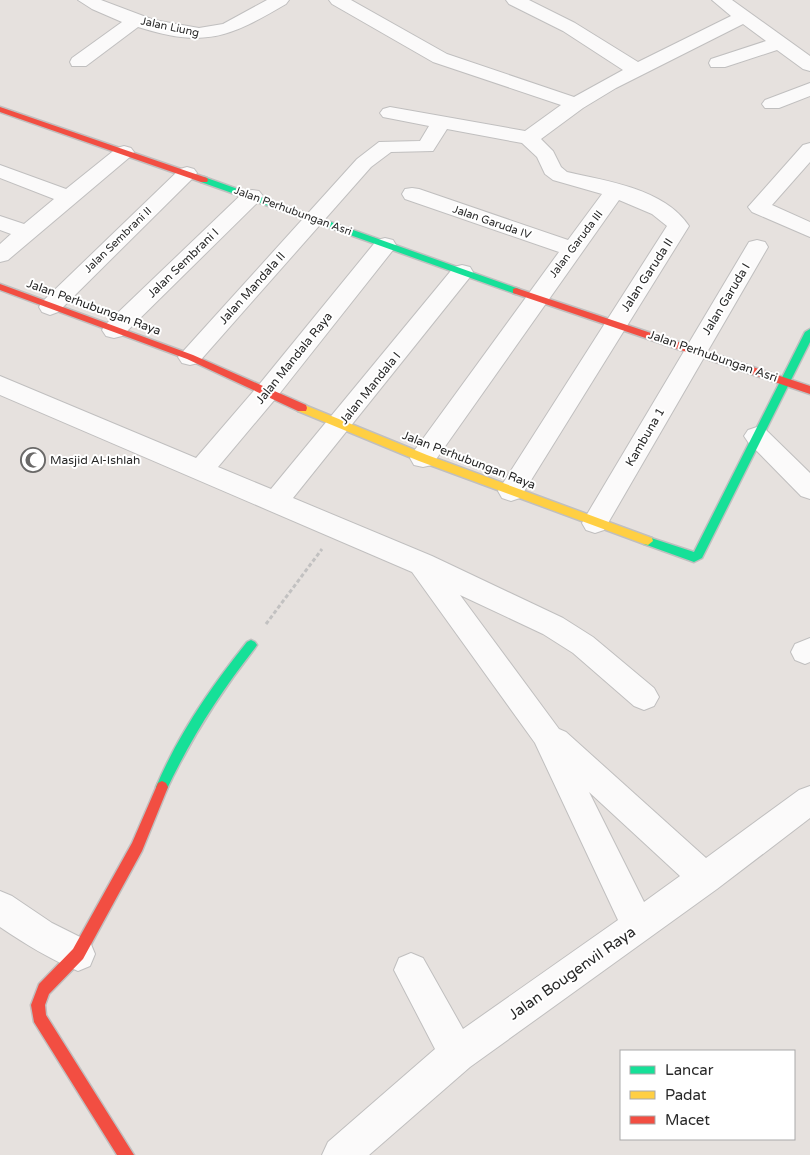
<svg xmlns="http://www.w3.org/2000/svg" width="810" height="1155" font-family="'Varela Round',sans-serif">
<rect width="100%" height="100%" fill="#e6e1de"/>
<g fill="none" stroke-linecap="round" stroke-linejoin="round">
<defs>
<path id="street" d="M78,0H101L154,20L199,28L223,24L267,0H289L286,4C228,38 205,48 138,27L86,66H72L70,62L72,58L122,22L92,9Z
M329,0H351L447,54L574,97L623,70L563,31L509,4L506,0H529L575,23L638,62L731,16L712,0H732L810,56V71L803,69L777,50L725,67H711L709,63L711,59L766,41L743,24L616,88L583,108L541,139L553,151L561,167L567,172C607,181 665,189 689,226L520,498L511,501L502,498L498,491L667,226L652,214L619,200L432,465L423,467L414,465L410,458L414,451L559,252L405,199L402,194L405,189L412,188L419,189L568,240L602,194L553,180L545,174L537,157L522,143L447,129L433,151L391,152L371,167L198,363L190,365L182,363L178,357L357,159L379,142L420,141L429,126L383,117L380,113L383,109L390,107L525,131L561,105L433,62L332,4Z
M810,83V96L779,108H765L762,104L765,100Z
M810,143V162L772,205L810,222V237L752,212L748,207L803,145Z
M124,146L131,148L134,152L131,156L8,260L0,262V244L11,234L0,230V216L24,224L54,199L0,178V165L66,189L117,148Z
M187,167L194,169L197,173L194,177L58,312L50,315L42,312L39,307L42,302L180,169Z
M252,190L259,191L263,196L259,201L122,336L114,338L106,336L102,330L106,324L245,191Z
M385,238L393,240L396,245L393,250L276,398L218,467L271,489L454,267L462,265L470,267L473,272L470,277L293,498L432,556L563,618L593,637L654,688L659,697L654,706L644,710L634,706L573,653L543,634L460,595L559,729L566,732L706,858L799,790L810,786V818L717,889L470,1067L369,1155H322L328,1142L435,1049L394,970L399,958L411,953L423,958L463,1029L618,920L535,743L412,572L0,395V376L196,458L258,386L377,240ZM589,792L680,876L644,902Z
M757,240L765,242L768,247L604,530L595,533L586,530L582,523L586,516L746,247L749,242Z
M757,427L766,430L810,473V499L801,496L748,442L744,436L748,430Z
M810,638V662L805,664L795,660L791,652L795,644Z
M0,891L12,896L52,923L90,942L95,954L90,966L78,971C50,959 25,944 0,927Z"/>
<path id="fast" d="M204,177L519,289L521,291L516,294L513,293L201,182V178Z
M810,329V342L702,558L694,562L644,544L643,541L648,537L694,552L805,332Z
M251,640L255,642L257,645L255,648C219,694 191,738 166,791L162,793L158,791L156,787C179,733 211,687 247,642Z"/>
<path id="slow" d="M302,404L427,455L652,538L653,541L648,545L644,544L419,461L298,411L297,408L298,405Z"/>
<path id="jam" d="M0,107L207,178L208,180L207,182H201L0,112Z
M0,284L193,355L306,405L307,408L306,411H298L187,359L0,290Z
M516,288L810,386V394L513,293V289Z
M162,781L166,783L168,787L142,851L83,959L49,994L45,1005L46,1015L134,1155H117L34,1022L31,1005L39,984L73,949L132,843L158,783Z"/>
</defs>
<use href="#street" stroke="#c0bfbf" stroke-width="2"/>
<use href="#fast" stroke="#c0bfbf" stroke-width="3"/>
<use href="#slow" stroke="#c0bfbf" stroke-width="3"/>
<use href="#jam" stroke="#c0bfbf" stroke-width="3"/>
<path stroke="#c2c1c1" stroke-width="3" stroke-dasharray="4 2.5" stroke-linecap="butt" d="M266,624L322,549"/>
<use href="#street" fill="#fbfafa" fill-rule="evenodd"/>
<use href="#fast" fill="#16e098" fill-rule="evenodd"/>
<use href="#slow" fill="#ffcf43" fill-rule="evenodd"/>
<use href="#jam" fill="#f24e42" fill-rule="evenodd"/>
</g>
<defs>
<symbol id="mosque-ring" viewBox="-11 -11 22 22"><circle r="9.5" fill="#fff" stroke="#6a6968" stroke-width="1.5"/><path d="M3.5-4.9A6 6 0 1 0 3.5 4.9A5 5 0 1 1 3.5-4.9Z" fill="#6a6968"/></symbol>
</defs>
<g fill-rule="evenodd">
<use href="#mosque-ring" x="19" y="446" width="28" height="28"/>
</g>
<g text-anchor="middle" dominant-baseline="central" stroke-width="4" stroke-linejoin="round" paint-order="stroke">
<g font-size="11" fill="#282828" stroke="#fff">
<text transform="translate(170 27) rotate(12)">Jalan Liung</text>
<text transform="translate(293 211) rotate(20)">Jalan Perhubungan Asri</text>
<text transform="translate(492 222) rotate(19)">Jalan Garuda IV</text>
<text transform="translate(118 240) rotate(-44)">Jalan Sembrani II</text>
<text transform="translate(576 244) rotate(-53)">Jalan Garuda III</text>
</g>
<g font-size="12" fill="#282828" stroke="#fff">
<text transform="translate(183 263) rotate(-44)">Jalan Sembrani I</text>
<text transform="translate(647 275) rotate(-57)">Jalan Garuda II</text>
<text transform="translate(252 288) rotate(-48)">Jalan Mandala II</text>
<text transform="translate(726 299) rotate(-59)">Jalan Garuda I</text>
<text transform="translate(94 307) rotate(20)">Jalan Perhubungan Raya</text>
<text transform="translate(713 356) rotate(19)">Jalan Perhubungan Asri</text>
<text transform="translate(294 358) rotate(-51)">Jalan Mandala Raya</text>
<text transform="translate(370 388) rotate(-51)">Jalan Mandala I</text>
<text transform="translate(645 437) rotate(-60)">Kambuna 1</text>
<text transform="translate(469 460) rotate(21)">Jalan Perhubungan Raya</text>
</g>
<g font-size="12" fill="#282828" stroke="#fff" text-anchor="start">
<text x="50" y="460">Masjid Al-Ishlah</text>
</g>
<g font-size="15" fill="#282828" stroke="#fff">
<text transform="translate(572 973) rotate(-35)">Jalan Bougenvil Raya</text>
</g>
</g>
<rect x="620" y="1050" width="175" height="90" fill="#ffffff" stroke="#a9a9a9"/>
<rect x="630" y="1066" width="25" height="8" fill="#16e098" stroke="#a9a9a9"/>
<text x="665" y="1075" font-size="15" fill="#282828">Lancar</text>
<rect x="630" y="1091" width="25" height="8" fill="#ffcf43" stroke="#a9a9a9"/>
<text x="665" y="1100" font-size="15" fill="#282828">Padat</text>
<rect x="630" y="1116" width="25" height="8" fill="#f24e42" stroke="#a9a9a9"/>
<text x="665" y="1125" font-size="15" fill="#282828">Macet</text>
</svg>
